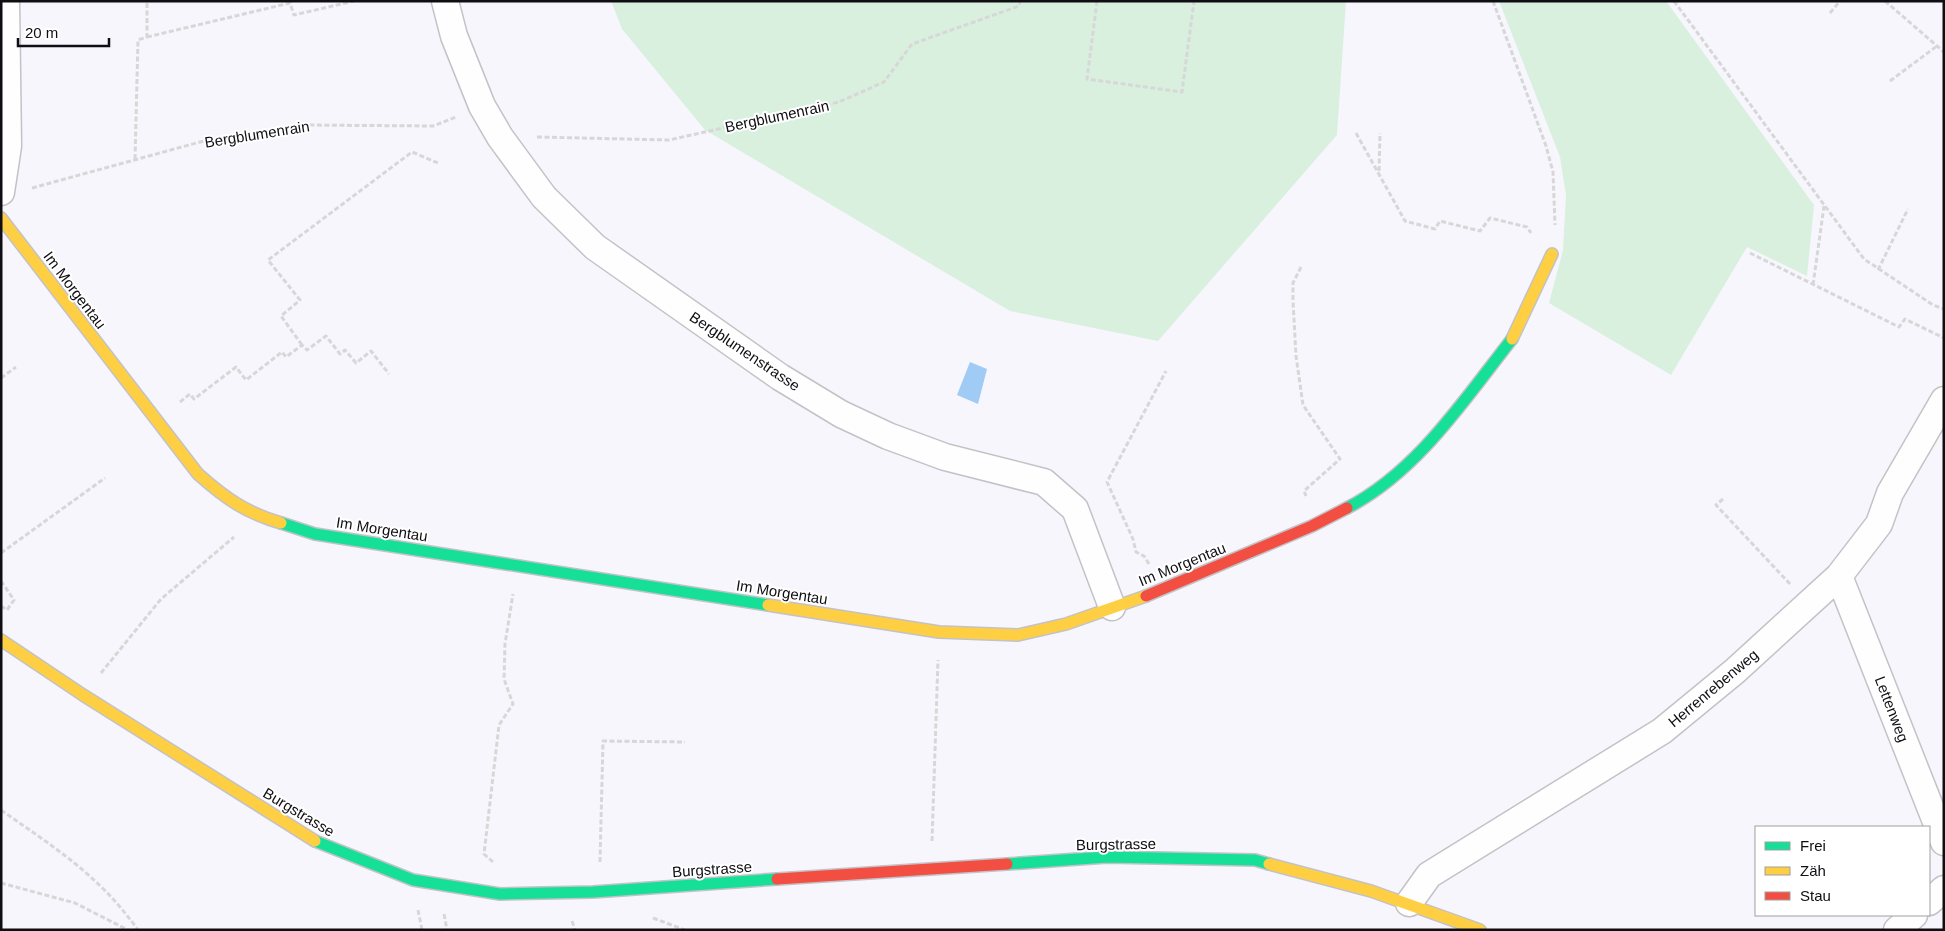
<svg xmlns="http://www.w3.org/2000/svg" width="1945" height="931" font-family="Helvetica,sans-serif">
<rect width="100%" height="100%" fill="#f7f6fc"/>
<path fill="#d9f0df" d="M611,1H1346L1337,135L1158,341L1010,311L705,130L622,29Z
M1499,1H1666L1814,205L1807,276L1747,247L1671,375L1549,303L1563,250L1566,195L1560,157Z"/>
<path fill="#9fcbf4" d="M970,362L987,369L978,404L957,395Z"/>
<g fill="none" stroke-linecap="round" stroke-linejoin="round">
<defs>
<path id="street" d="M445,1L454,36L482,106L500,137L544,197L595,247L780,377L841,414L888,436L945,457L1044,482L1075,509L1112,607
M1,192L8,146L6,1
M1839,576L1944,842
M1929,902L1944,889
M1409,903L1429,875L1662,731L1735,671L1839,576L1879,524L1890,493L1944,400
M1897,930L1914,915"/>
<path id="fast" d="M1347,508C1417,472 1464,400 1512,339
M281,523L315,534L768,605
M315,841L413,880L500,894L593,892L777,879
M1007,864L1107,857L1255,860L1269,864"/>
<path id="slow" d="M1,218L198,474C225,498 246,513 281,523
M1512,339L1552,254
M768,605L939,632L1018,635L1066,624L1146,596
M1,640L83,695L315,841
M1269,864L1371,891L1480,930"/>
<path id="jam" d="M1146,596L1312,526L1347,508
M777,879L1007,864"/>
</defs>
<use href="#street" stroke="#c3c2c7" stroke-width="29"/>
<use href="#fast" stroke="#c3c2c7" stroke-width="14"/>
<use href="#slow" stroke="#c3c2c7" stroke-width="14"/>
<use href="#jam" stroke="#c3c2c7" stroke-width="14"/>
<path stroke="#d7d7d8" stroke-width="3" stroke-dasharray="5 2.5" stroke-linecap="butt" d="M1097,1L1087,79L1182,92L1194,1
M1493,1L1546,146L1553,172L1555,225
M1674,1L1864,259L1933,305L1944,309
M1885,1L1944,52
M1830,13L1840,1
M147,37L290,3L294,15L354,1
M1890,81L1937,46
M1356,133L1405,221L1435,229L1440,221L1480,231L1490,218L1527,227L1531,233
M537,137L669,140L839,102L884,82L912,44L1019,6L1020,1
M135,159L138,40L147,37V1
M1379,171L1380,133
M32,188L200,142L302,125L433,126L456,117
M1750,253L1899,327L1905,319L1944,338
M1301,267L1293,283V301L1296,356L1303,405L1340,459L1304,491L1306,496
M1878,270L1908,209
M1813,285L1824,206
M302,345L281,316L300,300L268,260L412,152L438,163
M1,378L16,367
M180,402L190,394L194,399L236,367L246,380L282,352L286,357L302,345L307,350L326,336L340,354L345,350L356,363L371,351L389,374
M1723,499L1716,505L1790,584
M1,553L105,478
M1149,564L1144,556L1136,552L1133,539L1107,482L1166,371
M1,581L14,600L7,610L1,606
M101,673L161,599L234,537
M1,810C55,848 99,875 138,930
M932,841L938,660
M493,862L484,854L499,725L513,704L504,679L505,644L513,594
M600,862L603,741L685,742
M1,883L75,903L128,930
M418,910L422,930
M444,914L447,930
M653,918L685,930
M572,921L575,930"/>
<use href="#street" stroke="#fefeff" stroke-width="26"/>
<use href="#fast" stroke="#16e098" stroke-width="11"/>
<use href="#slow" stroke="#ffcf43" stroke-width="11"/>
<use href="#jam" stroke="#f24e42" stroke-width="11"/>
</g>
<g text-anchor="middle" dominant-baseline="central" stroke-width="4" stroke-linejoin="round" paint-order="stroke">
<g font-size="15" fill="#0f0e12" stroke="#fff">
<text transform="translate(777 116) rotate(-12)">Bergblumenrain</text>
<text transform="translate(257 134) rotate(-9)">Bergblumenrain</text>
<text transform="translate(75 290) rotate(53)">Im Morgentau</text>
<text transform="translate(745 351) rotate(34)">Bergblumenstrasse</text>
<text transform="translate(382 529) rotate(9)">Im Morgentau</text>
<text transform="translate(1182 564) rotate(-22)">Im Morgentau</text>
<text transform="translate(782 592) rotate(9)">Im Morgentau</text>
<text transform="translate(1713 688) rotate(-40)">Herrenrebenweg</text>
<text transform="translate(1892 709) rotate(69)">Lettenweg</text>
<text transform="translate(299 812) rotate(31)">Burgstrasse</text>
<text transform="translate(1116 844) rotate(-1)">Burgstrasse</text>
<text transform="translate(712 869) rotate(-4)">Burgstrasse</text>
</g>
</g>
<rect width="1945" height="931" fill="none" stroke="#0f0e12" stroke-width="5"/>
<rect x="1755" y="826" width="175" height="90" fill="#ffffff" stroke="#9f9fa0"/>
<rect x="1765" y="842" width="25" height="8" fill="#16e098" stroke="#9f9fa0"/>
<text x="1800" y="851" font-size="15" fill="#0f0e12">Frei</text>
<rect x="1765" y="867" width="25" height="8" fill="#ffcf43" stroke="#9f9fa0"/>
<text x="1800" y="876" font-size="15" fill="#0f0e12">Zäh</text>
<rect x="1765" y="892" width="25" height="8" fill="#f24e42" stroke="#9f9fa0"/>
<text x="1800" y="901" font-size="15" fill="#0f0e12">Stau</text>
<path d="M18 38v8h91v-8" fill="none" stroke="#0f0e12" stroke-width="2.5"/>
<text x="25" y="38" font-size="15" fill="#0f0e12" stroke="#ffffff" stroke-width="4" paint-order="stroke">20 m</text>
</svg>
